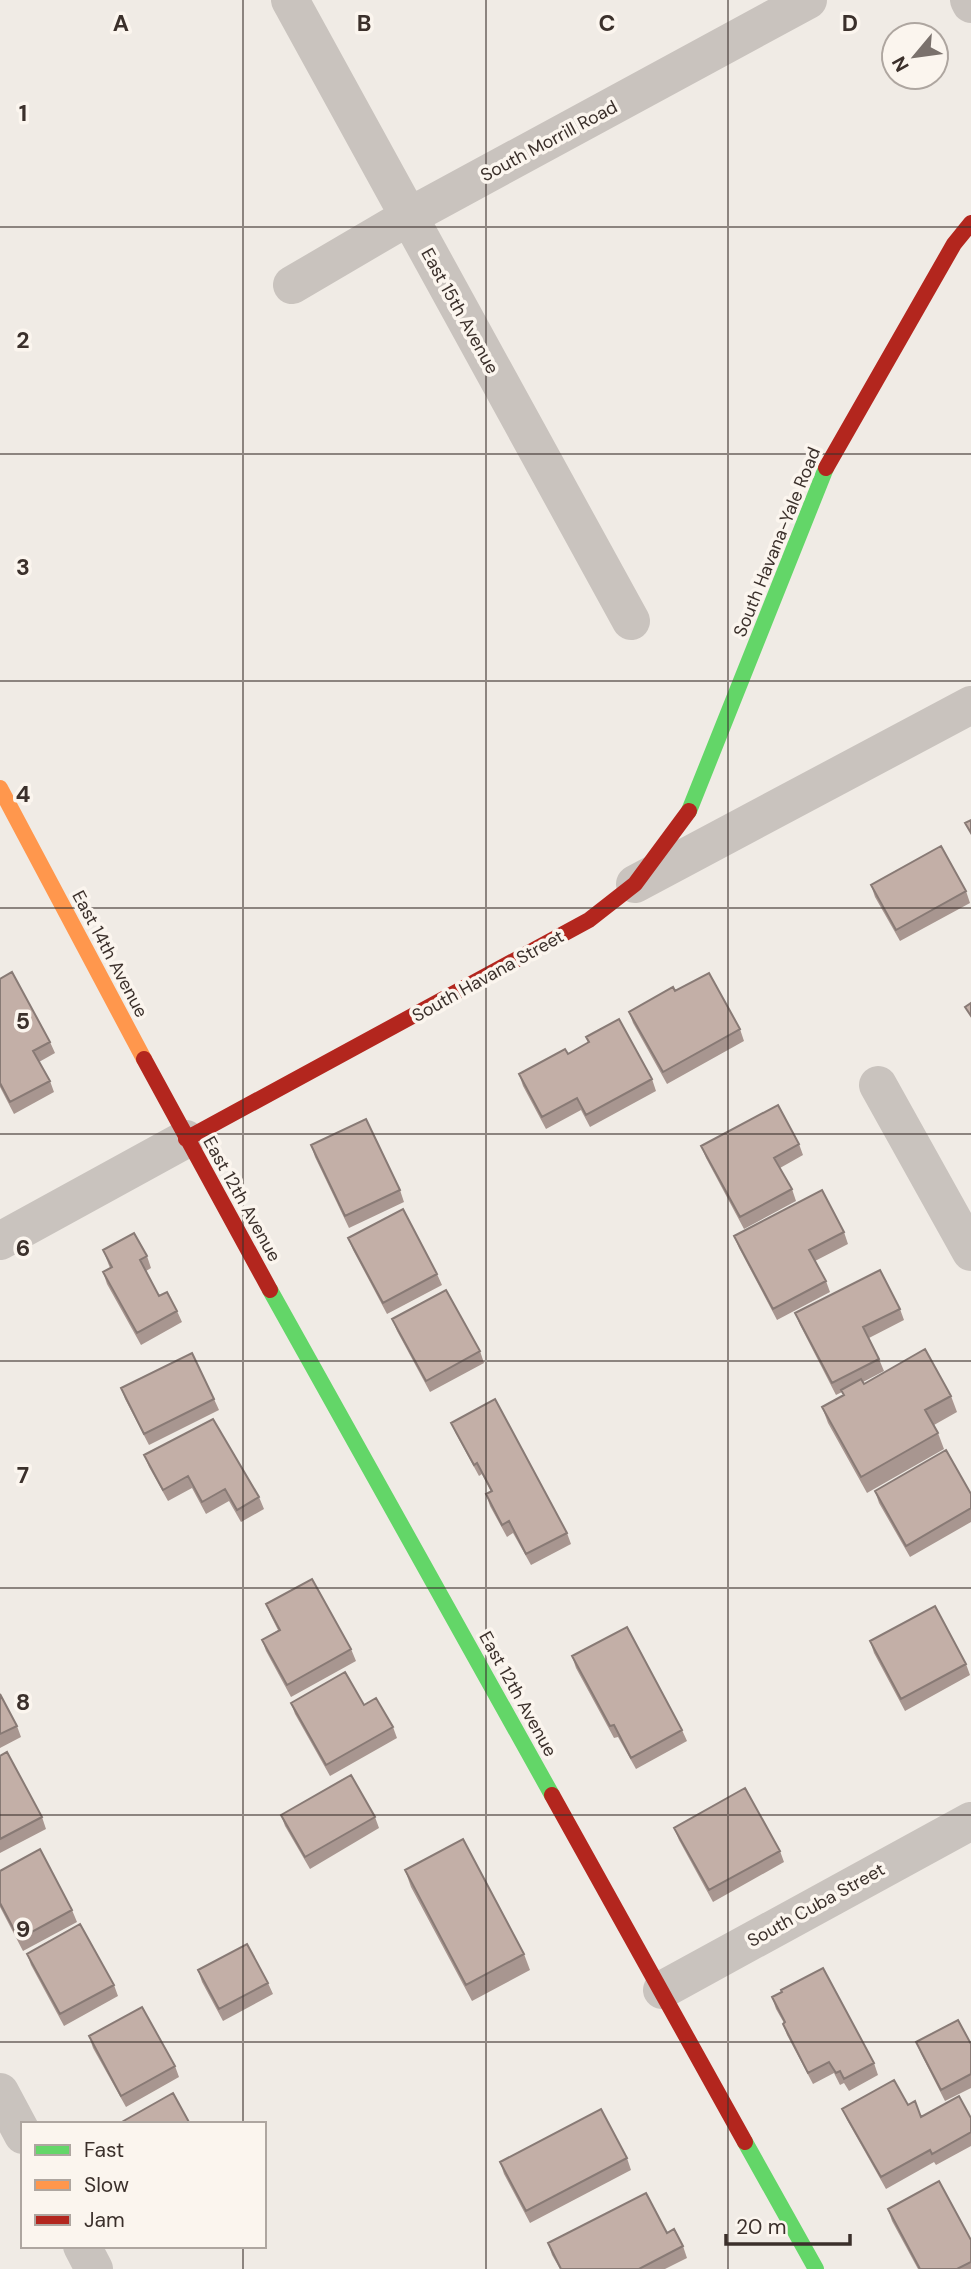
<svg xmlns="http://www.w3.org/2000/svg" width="971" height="2269" font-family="'DM Sans',sans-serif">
<rect width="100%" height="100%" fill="#f0ebe5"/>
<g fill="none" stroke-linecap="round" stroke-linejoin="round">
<path stroke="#c9c3be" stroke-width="38" d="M290,0L631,621
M969,0L971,4
M292,285L408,217L808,0
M635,884L971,705
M878,1085L971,1252
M0,1241L186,1139
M662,1990L971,1821
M0,2092L23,2135
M82,2246L94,2269"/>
<path stroke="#63d668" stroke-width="16" d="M689,811L826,468
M270,1290L552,1795
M745,2142L816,2269"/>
<path stroke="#ff974d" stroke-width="16" d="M0,788L144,1059"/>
<path stroke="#b3261e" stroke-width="16" d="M826,468L954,244L971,223
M144,1059L270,1290
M186,1139L589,920L635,884L689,811
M552,1795L745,2142"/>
</g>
<path fill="#a89690" d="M871,885L966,891L970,903L900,941L875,897Z
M0,979L50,1042L55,1053L39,1062L50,1081L54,1092L14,1114L0,1087Z
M675,991L740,1029L744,1041L667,1084L633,1023L629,1012Z
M586,1037L652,1079L656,1091L590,1127L581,1110L546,1129L523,1086L519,1074L568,1054L588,1043Z
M799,1144L803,1155L780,1168L792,1189L796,1201L744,1229L706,1158L701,1146Z
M311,1145L400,1190L404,1202L349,1228L315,1157Z
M844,1232L848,1244L815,1261L826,1281L830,1292L777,1320L739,1248L734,1236Z
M348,1238L437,1274L442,1285L387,1314L353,1250Z
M103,1250L147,1256L151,1268L146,1271L159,1296L177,1311L182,1322L141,1345L107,1284L103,1272L110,1268Z
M900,1309L904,1320L869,1338L879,1359L884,1371L863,1382L864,1384L951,1396L957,1412L934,1425L938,1433L944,1449L867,1493L828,1423L822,1407L843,1395L842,1392L836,1395L800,1325L795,1313Z
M392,1319L480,1351L484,1363L430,1392L397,1331Z
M121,1388L214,1399L219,1410L149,1445L125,1399Z
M451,1423L567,1533L571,1544L531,1565L513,1533L507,1537L490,1506L486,1494L491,1492L482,1474L479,1476L456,1434Z
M144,1455L259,1497L264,1509L241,1522L229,1501L206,1514L192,1488L168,1501L149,1467Z
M875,1491L971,1494V1522L910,1557L879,1503Z
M266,1604L351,1649L356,1661L291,1697L266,1651L262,1640L278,1630L271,1616Z
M870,1641L966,1664L970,1675L905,1711L874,1653Z
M572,1656L682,1730L687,1741L636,1769L618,1737L614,1738L576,1668Z
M0,1694L17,1726L21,1737L0,1748Z
M291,1703L364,1705L393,1727L397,1738L330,1776L295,1714Z
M0,1756L42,1817L46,1829L0,1853Z
M281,1815L375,1817L379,1828L310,1869L285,1826Z
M674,1828L780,1851L784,1862L713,1902L679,1840Z
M405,1870L524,1954L530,1970L472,2001L411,1887Z
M0,1871L72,1910L77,1922L23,1951L0,1907Z
M27,1954L114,1985L118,1996L64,2026L31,1965Z
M198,1970L268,1983L273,1994L223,2021L202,1982Z
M772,1997L874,2063L878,2075L849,2091L844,2083L840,2085L834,2073L813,2084L787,2035L783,2024L784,2023L776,2009Z
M89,2036L175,2066L179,2077L126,2107L93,2048Z
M916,2042L971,2044V2088L945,2101L921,2054Z
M908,2105L921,2117L971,2118V2146L936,2165L934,2162L886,2189L847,2120L842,2109Z
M627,2158L631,2170L530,2223L504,2174L500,2162Z
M888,2209L971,2240V2269H918L892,2221Z
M667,2233L683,2246L687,2258L665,2269H560L552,2255L548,2243Z"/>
<path fill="#c3afa7" stroke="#887a75" stroke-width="2" d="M971,820V833L965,823Z
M941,846L966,891L896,930L871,885Z
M12,972L50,1042L33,1051L50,1081L10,1102L0,1083V979Z
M709,973L740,1029L663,1072L629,1012L673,987L675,991Z
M971,1003V1016L965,1007Z
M619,1019L652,1079L586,1115L577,1098L542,1117L519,1074L565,1049L568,1054L589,1042L586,1037Z
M778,1105L799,1144L774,1158L792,1189L740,1217L701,1146Z
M366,1119L400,1190L345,1216L311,1145Z
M822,1190L844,1232L809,1250L826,1281L773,1309L734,1236Z
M403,1209L437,1274L383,1303L348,1238Z
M134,1233L147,1256L140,1260L159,1296L167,1292L177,1311L137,1333L103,1272L112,1267L103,1250Z
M880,1270L900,1309L863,1327L879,1359L832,1383L795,1313Z
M446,1290L480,1351L426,1381L392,1319Z
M925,1349L951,1396L925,1410L938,1433L861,1477L822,1407L844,1395L841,1390L861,1379L864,1384Z
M192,1353L214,1399L144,1434L121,1388Z
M495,1399L567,1533L526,1554L509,1521L502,1525L486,1494L492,1491L477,1463L474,1465L451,1423Z
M213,1419L259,1497L237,1510L225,1489L202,1502L188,1476L163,1490L144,1455Z
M946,1450L971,1494V1508L906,1546L875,1491Z
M312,1579L351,1649L287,1685L262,1640L280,1630L266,1604Z
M935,1606L966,1664L901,1699L870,1641Z
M627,1627L682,1730L631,1758L614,1725L610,1726L572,1656Z
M345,1672L364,1705L376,1698L393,1727L326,1765L291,1703Z
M0,1694L17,1726L0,1734Z
M7,1752L42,1817L0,1839V1756Z
M351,1775L375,1817L305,1857L281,1815Z
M745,1788L780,1851L709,1890L674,1828Z
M463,1839L524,1954L466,1985L405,1870Z
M40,1849L72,1910L19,1939L0,1903V1871Z
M80,1924L114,1985L60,2014L27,1954Z
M247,1944L268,1983L219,2009L198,1970Z
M823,1968L874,2063L844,2079L840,2071L836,2073L829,2062L808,2073L783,2024L785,2022L772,1997L782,1992L781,1990Z
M142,2007L175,2066L121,2096L89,2036Z
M958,2020L971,2044V2074L941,2090L916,2042Z
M894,2080L908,2105L915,2101L921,2117L959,2096L971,2118V2132L932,2154L930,2150L881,2177L842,2109Z
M173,2093L190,2124H120V2123Z
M601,2109L627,2158L526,2211L500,2162Z
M939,2181L971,2240V2262L957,2269H920L888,2209Z
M646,2193L667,2233L674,2229L683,2246L639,2269H561L548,2243Z"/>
<path fill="none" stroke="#3b302b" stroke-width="2" stroke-opacity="0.55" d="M243,0V2124M486,0V2269M728,0V2269M0,227H971M0,454H971M0,681H971M0,908H971M0,1134H971M0,1361H971M0,1588H971M0,1815H971M0,2042H971M243,2246V2269"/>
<g text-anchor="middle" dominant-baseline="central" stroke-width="7" stroke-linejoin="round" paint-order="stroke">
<g font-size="18" fill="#3b302b" stroke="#fbf5ee">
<text transform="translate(549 141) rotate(-28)">South Morrill Road</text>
<text transform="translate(460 311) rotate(61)">East 15th Avenue</text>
<text transform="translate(777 542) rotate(-68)">South Havana-Yale Road</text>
<text transform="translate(110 954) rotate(62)">East 14th Avenue</text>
<text transform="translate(488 976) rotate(-29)">South Havana Street</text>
<text transform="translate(242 1199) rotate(61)">East 12th Avenue</text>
<text transform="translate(518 1694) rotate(61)">East 12th Avenue</text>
<text transform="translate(816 1905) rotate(-29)">South Cuba Street</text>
</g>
</g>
<g font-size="23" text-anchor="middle" font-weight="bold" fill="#3b302b" stroke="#fbf5ee" stroke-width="7" stroke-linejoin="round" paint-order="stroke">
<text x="121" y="31">A</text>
<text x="364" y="31">B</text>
<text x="607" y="31">C</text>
<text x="850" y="31">D</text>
<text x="23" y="121">1</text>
<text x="23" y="348">2</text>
<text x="23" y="575">3</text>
<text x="23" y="802">4</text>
<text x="23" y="1029">5</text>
<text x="23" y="1256">6</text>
<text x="23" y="1483">7</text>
<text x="23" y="1710">8</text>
<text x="23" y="1937">9</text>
</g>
<rect x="21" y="2122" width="245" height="126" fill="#fbf5ee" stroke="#aea6a0" stroke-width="2"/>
<rect x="35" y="2145" width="35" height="10" fill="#63d668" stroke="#aea6a0" stroke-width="2"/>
<text x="84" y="2157" font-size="21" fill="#3b302b">Fast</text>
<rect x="35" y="2180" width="35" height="10" fill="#ff974d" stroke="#aea6a0" stroke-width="2"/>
<text x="84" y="2192" font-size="21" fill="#3b302b">Slow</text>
<rect x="35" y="2215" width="35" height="10" fill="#b3261e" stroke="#aea6a0" stroke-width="2"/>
<text x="84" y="2227" font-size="21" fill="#3b302b">Jam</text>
<g transform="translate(915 56) rotate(241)"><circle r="33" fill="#fbf5ee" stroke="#aea6a0" stroke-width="2"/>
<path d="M0-5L12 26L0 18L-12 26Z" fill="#7a716c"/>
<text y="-10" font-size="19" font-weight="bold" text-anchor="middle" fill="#3b302b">N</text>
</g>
<path d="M726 2234v10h124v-10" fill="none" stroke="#3b302b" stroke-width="3.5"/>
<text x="736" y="2234" font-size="21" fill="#3b302b" stroke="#fbf5ee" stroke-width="5" paint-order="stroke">20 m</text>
</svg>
